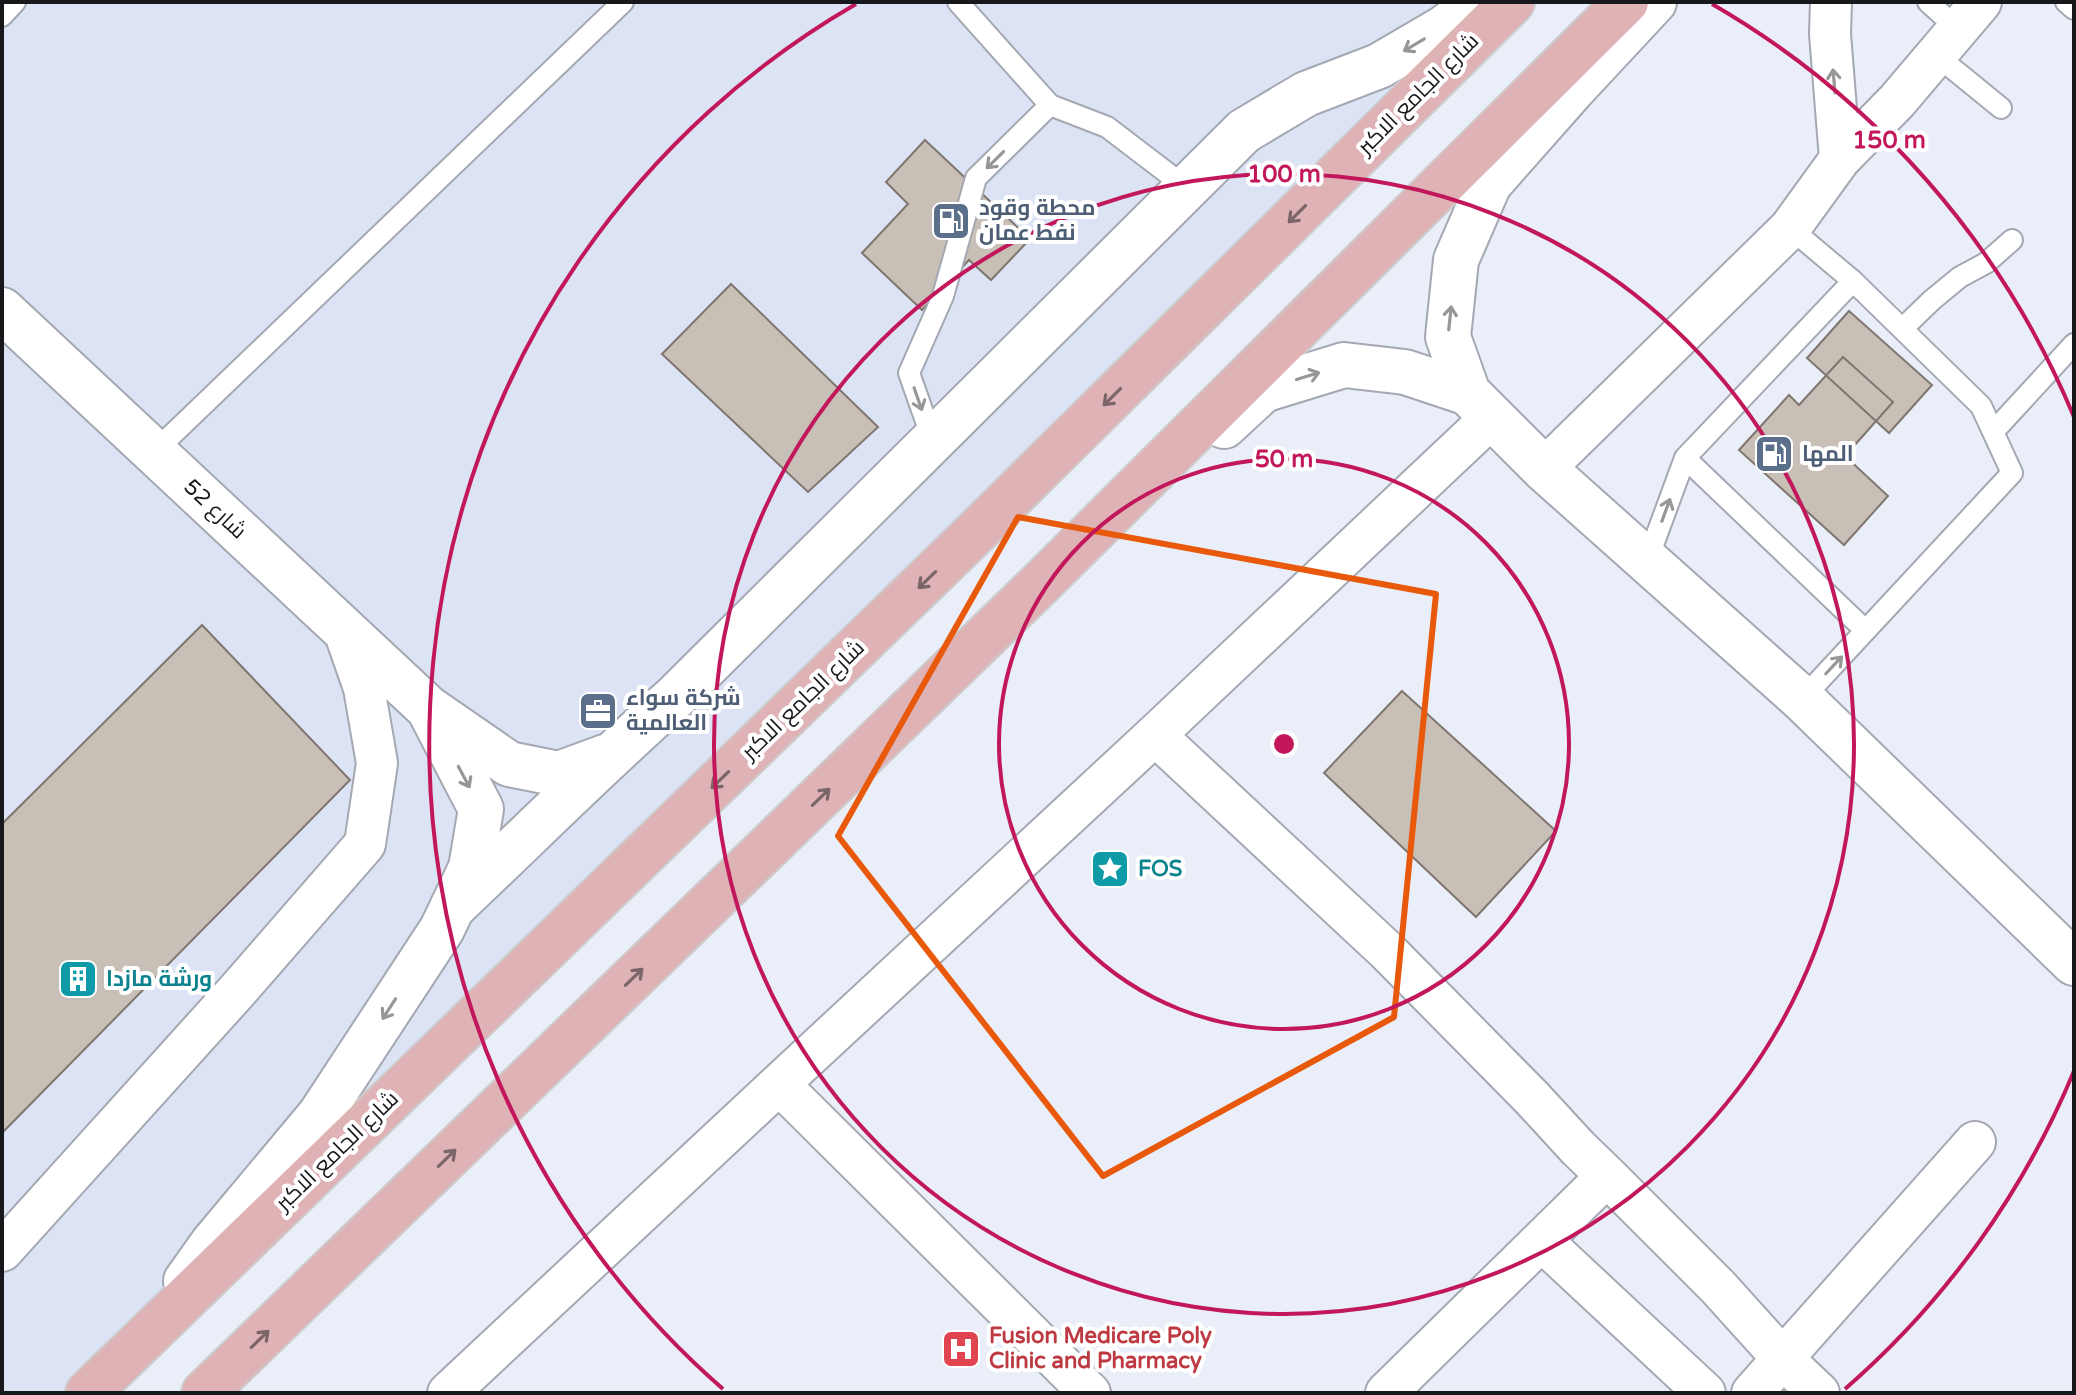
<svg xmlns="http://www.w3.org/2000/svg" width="2076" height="1395" font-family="'Varela Round',Cairo,sans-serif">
<rect width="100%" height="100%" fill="#eaeef8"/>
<path fill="#dce3f4" d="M2,2H1512L83,1393H2Z"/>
<path fill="#c8bfb7" stroke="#7f766f" stroke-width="2" d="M925,140L1030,239L991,280L969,260L922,310L862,253L908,204L886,182Z
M731,284L878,427L808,492L662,354Z
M1849,311L1932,385L1889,433L1807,358Z
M1843,357L1893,402L1845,456L1888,496L1844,545L1739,450L1789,395L1799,405Z
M202,625L350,780L2,1133V824Z
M1402,691L1556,831L1476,917L1324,773Z"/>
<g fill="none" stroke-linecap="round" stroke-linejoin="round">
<defs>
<path id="service" d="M958,2L1050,105L1107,127L1187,188
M1928,2L1958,29
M2066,2L2074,9
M2,16L15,2
M1936,55L2001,108
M1790,228L1853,281L1981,406L2012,473L1802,699
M1853,281L1685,458L1865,630
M1902,329L1932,300L1960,277L1986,263L2012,240
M1993,432L2074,344
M933,441L909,373L943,296L976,178L1050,105
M154,452L623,2
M1647,561L1685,458"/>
<path id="minor" d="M1831,2L1830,34L1840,159
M1544,469L1790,228L1840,159L1897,101L1981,2
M1155,735L1387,951L1532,1098L1578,1148L1607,1176
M779,1084L1090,1393
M1542,1241L1705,1393
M2,1251L237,991L365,844L377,763L364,688L343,628
M448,1393L779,1084L1155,735L1492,417
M1386,1393L1607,1176L1718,1287L1783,1359L1819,1393
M1752,1393L1975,1142"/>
<path id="tertiary" d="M1654,2L1572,90L1489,184L1456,260L1448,337L1468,393L1544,469L1802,699L2074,963
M2,310L428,708L509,764L559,774L605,757
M1224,426L1263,390L1344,365L1405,372L1468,393
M452,908C526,838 597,767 673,699L1244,131L1306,94L1379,66L1444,28L1479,2
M186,1281L213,1243L320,1115L442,929L471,868L481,809L431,713"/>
<path id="primary" d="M88,1393L975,533L1512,2
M204,1393L1041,583L1626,2"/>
</defs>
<use href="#service" stroke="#a4a8b2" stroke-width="24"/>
<use href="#minor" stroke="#a4a8b2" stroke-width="44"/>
<use href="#tertiary" stroke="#a4a8b2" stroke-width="48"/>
<use href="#primary" stroke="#cccccd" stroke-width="48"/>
<use href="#service" stroke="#fff" stroke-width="20"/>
<use href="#minor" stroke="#fff" stroke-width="40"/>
<use href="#tertiary" stroke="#fff" stroke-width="44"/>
<use href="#primary" stroke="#dfb2b6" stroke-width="44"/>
</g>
<defs><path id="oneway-shaft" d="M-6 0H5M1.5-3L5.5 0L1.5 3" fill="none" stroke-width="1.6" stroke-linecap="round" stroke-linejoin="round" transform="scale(2)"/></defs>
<g stroke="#979799">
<use href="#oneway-shaft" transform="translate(1414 45) rotate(149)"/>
<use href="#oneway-shaft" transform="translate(1834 81) rotate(-95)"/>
<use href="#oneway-shaft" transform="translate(995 160) rotate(135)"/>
<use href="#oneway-shaft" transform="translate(1450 318) rotate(-84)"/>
<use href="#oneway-shaft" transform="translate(1308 376) rotate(-17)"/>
<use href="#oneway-shaft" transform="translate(918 399) rotate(71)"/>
<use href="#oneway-shaft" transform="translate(1666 510) rotate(-70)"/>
<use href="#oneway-shaft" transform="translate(1834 665) rotate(-47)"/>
<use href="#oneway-shaft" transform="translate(464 777) rotate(62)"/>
<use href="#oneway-shaft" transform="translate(389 1009) rotate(123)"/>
</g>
<g stroke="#7b6569">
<use href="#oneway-shaft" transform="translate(1297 214) rotate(135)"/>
<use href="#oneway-shaft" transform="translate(1112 397) rotate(135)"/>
<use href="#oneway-shaft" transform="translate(927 580) rotate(136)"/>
<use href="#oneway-shaft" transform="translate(720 780) rotate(136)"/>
<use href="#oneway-shaft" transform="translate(821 797) rotate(-44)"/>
<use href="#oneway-shaft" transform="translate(634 977) rotate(-44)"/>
<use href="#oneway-shaft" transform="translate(447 1158) rotate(-44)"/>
<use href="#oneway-shaft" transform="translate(260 1339) rotate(-44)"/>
</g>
<path fill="none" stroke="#e8590c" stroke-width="6" stroke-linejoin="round" d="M1018,517L1436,594L1394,1017L1103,1176L838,836Z"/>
<g fill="none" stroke="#c2185b" stroke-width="4">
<circle cx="1284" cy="744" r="285"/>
<circle cx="1284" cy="744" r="570"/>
<path d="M2074 1071A855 855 0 0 1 1845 1389M723 1389A855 855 0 0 1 856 4M1712 4A855 855 0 0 1 2074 417"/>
</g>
<defs>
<symbol id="fuel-square" viewBox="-11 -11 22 22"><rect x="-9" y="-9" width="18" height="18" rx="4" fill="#5c6f8a" stroke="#fff"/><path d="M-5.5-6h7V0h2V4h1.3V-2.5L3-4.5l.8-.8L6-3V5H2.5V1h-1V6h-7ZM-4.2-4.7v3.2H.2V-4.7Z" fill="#fff"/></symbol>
<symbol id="office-square" viewBox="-11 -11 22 22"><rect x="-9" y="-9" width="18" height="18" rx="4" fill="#5c6f8a" stroke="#fff"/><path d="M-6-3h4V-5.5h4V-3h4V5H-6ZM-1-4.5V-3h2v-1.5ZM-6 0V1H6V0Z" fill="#fff"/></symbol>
<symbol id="sight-square" viewBox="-11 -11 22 22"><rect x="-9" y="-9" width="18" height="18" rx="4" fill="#0f9aa8" stroke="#fff"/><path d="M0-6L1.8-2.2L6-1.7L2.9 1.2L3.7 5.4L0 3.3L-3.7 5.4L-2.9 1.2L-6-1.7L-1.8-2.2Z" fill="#fff"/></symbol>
<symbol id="building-square" viewBox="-11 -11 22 22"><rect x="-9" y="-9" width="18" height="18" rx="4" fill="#0f9aa8" stroke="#fff"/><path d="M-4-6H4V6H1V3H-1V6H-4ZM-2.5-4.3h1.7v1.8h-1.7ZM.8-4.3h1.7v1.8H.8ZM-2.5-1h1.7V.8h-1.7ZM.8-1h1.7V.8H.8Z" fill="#fff"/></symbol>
<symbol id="hospital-square" viewBox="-11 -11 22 22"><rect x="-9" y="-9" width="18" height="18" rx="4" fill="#e0444e" stroke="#fff"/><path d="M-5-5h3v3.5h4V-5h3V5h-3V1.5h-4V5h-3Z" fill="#fff"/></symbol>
</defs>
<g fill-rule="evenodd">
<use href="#fuel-square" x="929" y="199" width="44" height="44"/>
<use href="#fuel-square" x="1752" y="432" width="44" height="44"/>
<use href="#office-square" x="576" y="689" width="44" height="44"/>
<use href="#sight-square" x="1088" y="847" width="44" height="44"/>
<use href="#building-square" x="56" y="957" width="44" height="44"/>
<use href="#hospital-square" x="939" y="1327" width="44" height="44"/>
</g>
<g text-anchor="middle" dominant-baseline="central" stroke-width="8" stroke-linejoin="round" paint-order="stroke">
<g font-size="22" fill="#17181c" stroke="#fff">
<text transform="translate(1418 94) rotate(-45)">شارع الجامع الاكبر</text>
<text transform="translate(215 509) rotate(43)">شارع 52</text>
<text transform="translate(803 700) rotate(-44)">شارع الجامع الاكبر</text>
<text transform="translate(337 1151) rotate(-44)">شارع الجامع الاكبر</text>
</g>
<g font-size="22" font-weight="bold" fill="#4e5e75" stroke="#fff" text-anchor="start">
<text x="979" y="208">محطة وقود<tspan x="979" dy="25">نفط عمان</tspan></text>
<text x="1802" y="454">المه‍ا</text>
<text x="626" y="698">شركة سواء<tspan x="626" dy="25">العالمية</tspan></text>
</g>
<g font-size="22" font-weight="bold" fill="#0d838f" stroke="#fff" text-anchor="start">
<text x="1138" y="869">FOS</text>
<text x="106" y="979">ورشة مازدا</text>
</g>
<g font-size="22" font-weight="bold" fill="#be3a42" stroke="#fff" text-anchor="start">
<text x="989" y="1336">Fusion Medicare Poly<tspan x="989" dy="25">Clinic and Pharmacy</tspan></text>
</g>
</g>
<circle cx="1284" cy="744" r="12" fill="#c2185b" stroke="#fff" stroke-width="4"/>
<g font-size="24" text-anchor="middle" font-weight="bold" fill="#c2185b" stroke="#fff" stroke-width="8" stroke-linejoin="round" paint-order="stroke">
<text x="1889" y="148">150 m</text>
<text x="1284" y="182">100 m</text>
<text x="1284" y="467">50 m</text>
</g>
<rect width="2076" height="1395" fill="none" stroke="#17181c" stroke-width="8"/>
</svg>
